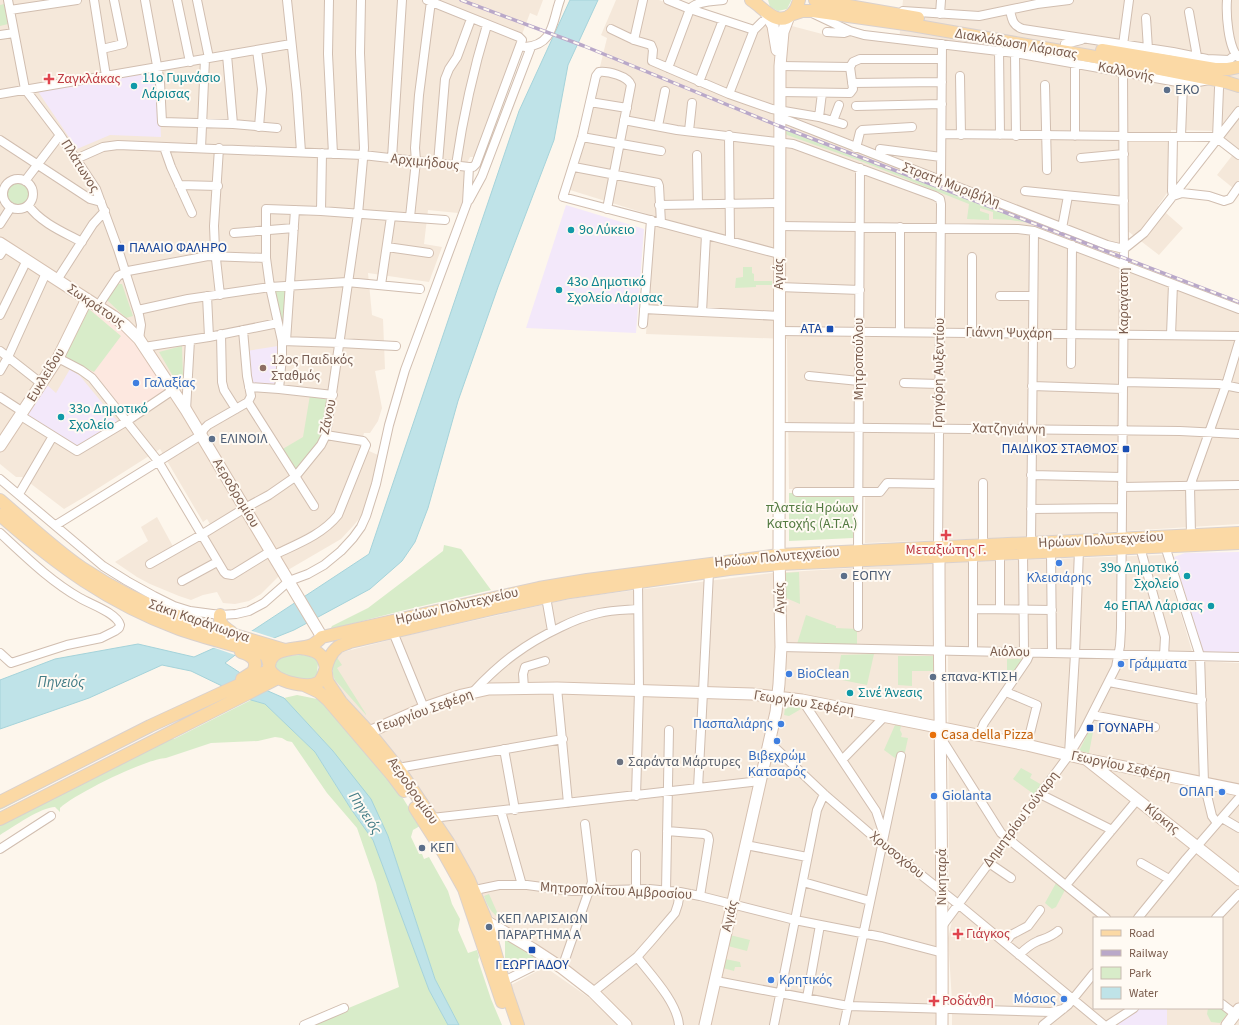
<svg xmlns="http://www.w3.org/2000/svg" width="1239" height="1025" font-family="'Source Sans 3',sans-serif">
<rect width="100%" height="100%" fill="#fdf6ec"/>
<path fill="#f5e8da" fill-rule="evenodd" d="M0,0H543L537,16L530,13L476,157H470L467,163L466,193L458,213L428,210L424,244L442,247L429,282L368,273L372,315L383,319L385,369L375,371L382,408L378,421L370,433H364L360,447L378,455L369,496L363,514L354,525L341,539L281,574L261,594L249,601L235,604L223,603L217,592L203,595L191,600L179,596L150,584L137,577L115,562L148,541L141,527L157,517L176,552L213,529L207,519L203,522L160,449L86,496L64,509L22,477H16L0,464Z
M616,0H659L755,34L762,25H770L776,65L788,25L826,35L899,41L903,0H1239V180L1233,188L1217,175L1238,148L1215,131L1171,130L1169,190L1158,206L1183,228L1159,255L1129,232H1119L1118,266L1239,313V524L1043,536L865,543V489H789L787,339L646,334L654,231L657,217L570,190L607,38L601,35Z
M1163,555L1195,661L1239,663V1025H952V1001L948,938L956,904L949,889L948,655L941,648L942,563ZM1094,918H1222V1008H1094Z
M934,563L939,893L936,1025H632L593,987L495,919L489,913L346,703L330,676L331,663L336,655L343,652L409,635L570,599L597,595L772,573Z
M545,967L591,999L617,1025H523L511,985Z"/>
<path fill="#fde8e0" d="M88,305L124,331L130,338L145,354L167,390L126,417L102,383L91,372L63,358Z"/>
<path fill="#f3e8fa" d="M157,70L159,88L161,137L110,135L77,149L37,90Z
M566,205L644,229L636,333L526,328Z
M278,346L275,387L250,385L247,351Z
M70,369L80,376L118,422L77,446L25,416L46,384L56,393Z
M1239,552V652H1203L1174,557L1185,553Z
M1138,1009H1167V1025H1119L1118,1024Z"/>
<path fill="#d8ecc9" d="M768,0H791V1L787,9L778,11L770,7Z
M4,4L8,24L0,26V5Z
M786,130L1029,223L1011,220L993,219V212L980,208V211L989,214V220L967,219L969,204L863,162L787,135L785,133Z
M6 194a12 12 0 1 1 24 0a12 12 0 1 1-24 0Z
M743,267H752V273L754,274V281H772V285H756V287L735,288L736,278L743,277Z
M117,284H122L133,316L126,318L107,300Z
M288,288L284,331L274,289Z
M89,309L121,336L94,372L64,358Z
M182,346L183,377L181,379L174,378L159,352Z
M310,395L328,397L324,426L320,438L318,442L294,471L281,450L303,437Z
M789,493H853V538L789,541Z
M444,545L461,549L491,590L405,610L335,628H331L332,626L368,608L443,551Z
M799,572L800,604L786,598L785,573Z
M806,615L836,626V628L857,629V645L797,644Z
M874,654L867,685L837,679L841,655Z
M299,655C307,655 314,655 318,663L317,674L310,681L282,675L276,669C274,656 289,656 299,655Z
M336,656L342,665L337,668L366,714V715L335,680C331,671 333,665 336,656Z
M898,656H934V671H912V686L898,685Z
M1007,659H1024L1013,677L1007,670Z
M297,695L317,699L328,707L401,795L420,826L413,830L411,837L419,854H422L424,859L429,857L448,891L452,904L460,919L458,930L468,953L477,950L479,957L478,960L491,999L502,1025H459L435,979L388,836L333,751L284,698Z
M251,700L265,704L315,752L351,809L373,840L429,990L448,1025H314L339,1012L399,987L376,883L357,828L327,793L292,742L287,741L282,738L275,737L258,741L211,743L166,758C146,759 76,793 60,808V812L55,807C41,807 13,827 0,835V825L171,738L174,739Z
M798,706L801,709L789,716L784,715L785,708Z
M895,725L901,726L900,730L902,734L901,737L908,738L905,752L895,758L884,750Z
M155,728L157,729L0,810V806Z
M1089,731L1093,732L1089,753L1079,751Z
M1021,768L1032,774L1030,778L1042,785L1035,795L1013,779Z
M1056,883L1065,890L1056,907L1052,909L1045,903Z
M489,894L497,912L506,922L505,923C494,915 488,909 484,896Z
M730,935L750,940L747,951L728,946Z
M505,938L535,957L508,971L505,958Z
M725,959L740,962L741,967H735L734,971L723,968Z
M1208,1008H1221L1228,1013L1220,1023L1211,1022L1207,1014Z"/>
<path fill="#bfe3e8" stroke="#a5d3da" d="M570,0H598L568,65L554,140L498,287L458,401L428,508L415,542L402,561L370,589L294,630L239,652L225,663L268,691L284,698L333,751L371,799L388,836L435,979L459,1025H448L429,990L373,840L351,809L315,752L265,704L251,700L191,671L162,665L89,698L0,729V680L55,659L138,644L194,657L252,631L369,554L519,111Z"/>
<path fill="#fdf6ec" d="M249,630L277,639L238,656L212,647Z"/>
<g fill="none" stroke-linecap="round" stroke-linejoin="round">
<defs>
<path id="street" d="M8,0L25,89L60,135L96,189L118,249L139,315L141,325L139,339
M94,0L106,76
M145,0L160,82L162,122L233,124L277,128
M177,0L190,62
M197,0L209,58
M287,0L297,94L301,152
M329,0L328,54L333,154
M427,0L519,37L522,40L476,164L473,167H469
M668,0L690,9L754,30
M1227,0C1226,14 1228,47 1238,57
M10,10L77,0
M1010,10C1012,20 1013,26 1023,29L1173,52L1207,59L1229,60L1236,54
M903,11L979,16L1037,4L1069,0
M1189,12L1198,62
M814,14L850,31L864,35L1015,53L1183,83H1193L1209,80
M940,14L941,0
M1146,18L1148,49
M611,29L634,40L651,45L653,50L652,61L729,94L772,109L819,117L843,124
M827,32L844,33L850,31
M0,35L14,33
M634,40L643,0
M1065,44L1081,40
M1123,45L1129,0
M525,47C554,45 552,22 560,0
M102,49L123,44L114,0
M257,50L262,89L259,127
M999,50L1000,135
M1015,53L1016,136
M227,55L233,124
M1075,63V136
M780,66L850,67L853,62L860,59H941
M668,68L690,9C696,1 713,1 723,0
M960,76L961,135
M699,82L723,20
M852,83L942,82
M1045,85L1047,170
M780,92L850,93L853,89L850,67
M0,94L291,44
M729,94L752,35L754,30L762,22
M590,102L627,108
M856,106L942,104
M779,117L1107,245L1124,249
M819,117L822,93
M624,120L677,130L793,144L935,196L940,199L941,204L938,547
M833,121L839,105
M658,126L665,91
M689,131L692,103
M942,134L1212,137L1217,138L1239,155
M729,135L730,241
M1181,136L1183,83
M582,137L661,151
M1173,137L1172,191L1173,196L1182,193L1209,196L1224,201L1230,199L1239,186
M1217,138L1219,88
M0,140L90,199L101,202
M164,147L171,167L192,213
M201,148L205,59
M219,148L214,226L215,250L220,295
M856,148L860,132L862,130L912,127
M880,149L941,157
M697,155L698,204
M392,158L402,0
M1081,158L1124,154
M438,163L445,79L449,69L457,57L471,19
M456,165C463,117 473,71 487,25
M574,167L658,183L659,186L661,223
M3 194a15 15 0 1 1 30 0a15 15 0 1 1-30 0Z
M25,181L60,135
M941,181L942,44
M179,185L218,186
M1025,191L1124,201
M469,200L482,176L531,47
M28,205C41,223 63,232 82,242
M659,205L779,203
M607,209L631,85C628,76 608,71 599,72L596,76L582,137L563,197C635,216 707,235 779,254
M321,211L322,153
M410,217L416,161L415,148L419,95L431,1
M0,224L11,207
M779,226L1018,229L1034,231L1239,309
M1062,228L1068,196
M234,233L294,228
M387,247L429,253
M1124,249L1144,233L1239,111
M0,255L6,246
M57,280L93,224L105,211
M381,285L391,217
M779,287L860,290
M207,296L209,337
M1000,296H1032
M98,306L118,276L128,271L208,256L266,258
M644,309L779,316
M138,310L188,299L270,287L347,282L420,289
M702,312L706,235
M0,315L27,260
M643,324L651,220
M779,331L1239,336
M900,332V227
M972,333V257
M221,334L222,382L224,390L236,409
M1171,335L1173,284
M282,341L340,343L396,346
M286,341L295,210
M144,347L209,337L278,323
M0,351L42,384
M58,358L81,370L92,378L158,461L224,572L226,574L232,575L271,551
M1071,364L1072,245
M0,371L8,357L46,273
M809,376L859,381
M1123,382L1219,384L1239,388
M904,383L939,384
M1032,386L1123,389
M249,387L279,389L333,395
M279,389L282,357V341L270,287L266,258V209L321,211L445,220
M0,397L23,412
M248,402L314,506
M186,410L190,340
M21,416L77,451L127,421L173,390
M779,427L1180,431L1239,434
M1031,475L1122,477
M0,479L103,566L127,581L154,596L174,606L190,611L220,615L236,614L249,611L264,603L289,581L308,574L324,565L341,551L353,538L361,527L366,516L376,484L389,425L405,370L467,203L469,167L363,155L118,145L103,147L76,159
M983,483V545
M1122,487L1239,485
M797,492H880L887,483L938,484
M19,494L53,436
M1031,509L1122,508
M56,525L201,435L204,429L208,425L248,402L251,396L247,376L243,330
M0,533C25,556 50,581 80,598C90,604 117,613 120,625L119,628L115,631L101,638L67,645L11,663L0,653
M1191,535L1190,486L1226,385L1239,342
M1031,543L1034,231
M1165,546L1200,656L1204,783L1212,816L1217,823
M1140,547L1165,637L1164,656
M858,550L860,168
M1051,552L1052,653
M1023,553L1024,652
M1000,554V609
M274,555C297,544 322,535 338,515L366,445L363,441L326,435
M858,561V627
M150,564L201,535L245,508L269,495L295,477L321,445L326,435L358,214L364,148L360,53L361,0
M182,581L217,562
M546,597L552,631
M973,609L1052,610
M393,632L424,708
M781,647L1239,657
M973,651V556
M1109,682L1202,700
M524,688L523,674L525,667L545,661
M557,688L568,803
M473,692C501,662 525,644 561,627C573,621 586,616 599,613C612,610 625,610 638,609
M1006,692L1037,705L1027,745
M802,700L876,811L883,832
M1092,715L1155,727
M979,735L984,723L1027,660L1030,653
M941,738L1001,833L1106,918
M769,742L824,794L882,844L958,904L1104,1025
M504,749L515,810
M1069,754L1075,654L1079,550
M842,760L884,717
M398,768L563,739
M698,788L703,692L709,572
M1040,794L1112,830
M636,796L639,691L638,582
M501,811L522,885
M432,818L760,781
M1222,818L1239,828
M667,831L704,834L708,836L709,840L700,896
M746,845L807,857
M0,849L51,816
M989,863L1011,878
M1141,863L1169,879
M803,882L870,901
M1066,885L1137,800
M475,890L499,885H527L572,891L649,889L680,892L700,896L795,920L882,937L943,953
M636,890V854
M666,891L669,730
M1138,918L1186,859L1239,798
M1216,918L1239,894
M943,925L1069,755L1083,732L1116,667L1120,646L1121,628L1124,266L1123,71L1112,61
M1005,943L1011,935L1028,926L1040,910
M1019,955C1025,949 1031,944 1038,941C1046,938 1051,937 1058,931
M637,957C651,975 677,1002 679,1025
M562,968L592,882L585,824
M504,981L548,959
M716,981L848,1006L1051,1012L1063,1009
M593,992L637,957L652,940L675,913L678,904L680,892
M807,998L820,925
M1222,1004L1235,1014
M304,1025L344,1008
M774,1025L817,810L824,794
M844,1025L901,756
M1043,1025L1068,1005L1094,973
M1108,1025L1134,1008"/>
<path id="secondary" d="M766,13L773,26L777,50
M0,243L113,316L125,325L139,339L186,410L322,637
M0,446L58,358L87,299
M939,557C939,713 943,869 942,1025
M369,732L424,708L462,695L489,689L557,688L752,694L802,700L1027,745L1085,759L1239,790
M1087,760L1239,880
M481,918L533,949L562,968L593,992L626,1025
M705,1025L776,712L779,684L781,647L779,555L780,66L783,32L789,16
M1227,1025L1239,1009"/>
<path id="primary" d="M751,0C763,7 777,28 792,14C796,10 798,5 799,0
M815,0L918,18
M793,14L802,11H813L912,25L1130,63L1226,82L1239,86
M1102,50L1215,69H1228L1239,67
M0,500C27,523 53,548 82,568C112,588 146,605 180,617C214,630 250,639 285,650
M0,515C57,565 107,602 179,629C207,639 236,645 264,654L267,657L269,663
M1239,533L779,555L587,580L539,588L322,637C319,640 316,643 312,645C297,651 269,645 269,668C272,676 280,679 288,682C337,695 316,665 338,647C341,645 346,644 350,642L496,608L570,592L729,569L780,564L1239,543
M220,615C219,624 224,627 231,632
M300,648C316,650 324,653 326,669
M241,652C251,655 259,660 253,672L242,679
M326,673L327,681L341,702L369,732L398,768L448,842L469,880L486,920L507,993L518,1025
M304,685L319,692L328,700L392,775L404,791
M0,802L150,726L254,678L269,670
M415,808L445,855L464,889L502,1002
M0,819L278,678"/>
</defs>
<use href="#street" stroke="#d1beb0" stroke-width="10"/>
<use href="#secondary" stroke="#d6c0b0" stroke-width="13"/>
<use href="#primary" stroke="#dad1cd" stroke-width="14"/>
<use href="#street" stroke="#fff" stroke-width="8"/>
<use href="#secondary" stroke="#fff" stroke-width="11"/>
<use href="#primary" stroke="#fbd9a5" stroke-width="12"/>
<defs>
<path id="rail" d="M461,0L584,46L779,126L1239,302"/>
</defs>
<use href="#rail" stroke="#b9a8c9" stroke-width="3.5"/>
<use href="#rail" stroke="#fffaf3" stroke-width="2" stroke-dasharray="6" stroke-linecap="butt"/>
</g>
<g fill="#e0444e" stroke="#fffaf3" stroke-width="1.5">
<path d="M47 73h4v4h4v4h-4v4h-4v-4h-4v-4h4z"/>
<path d="M944 529h4v4h4v4h-4v4h-4v-4h-4v-4h4z"/>
<path d="M956 928h4v4h4v4h-4v4h-4v-4h-4v-4h4z"/>
<path d="M932 995h4v4h4v4h-4v4h-4v-4h-4v-4h4z"/>
</g>
<g fill="#0f9aa8" stroke="#fffaf3" stroke-width="1.5">
<circle cx="134" cy="86" r="4"/>
<circle cx="571" cy="230" r="4"/>
<circle cx="559" cy="290" r="4"/>
<circle cx="61" cy="417" r="4"/>
<circle cx="1187" cy="576" r="4"/>
<circle cx="1211" cy="606" r="4"/>
<circle cx="850" cy="693" r="4"/>
</g>
<g fill="#5c6f8a" stroke="#fffaf3" stroke-width="1.5">
<circle cx="1167" cy="90" r="4"/>
<circle cx="212" cy="439" r="4"/>
<circle cx="844" cy="576" r="4"/>
<circle cx="933" cy="677" r="4"/>
<circle cx="422" cy="848" r="4"/>
<circle cx="489" cy="927" r="4"/>
</g>
<g fill="#1a4fb4" stroke="#fffaf3" stroke-width="1.5">
<rect x="117" y="244" width="8" height="8" rx="2"/>
<rect x="826" y="325" width="8" height="8" rx="2"/>
<rect x="1122" y="445" width="8" height="8" rx="2"/>
<rect x="1086" y="724" width="8" height="8" rx="2"/>
<rect x="528" y="946" width="8" height="8" rx="2"/>
</g>
<circle fill="#8d6e63" stroke="#fffaf3" stroke-width="1.5" cx="263" cy="368" r="4"/>
<g fill="#3f7fe0" stroke="#fffaf3" stroke-width="1.5">
<circle cx="136" cy="383" r="4"/>
<circle cx="1059" cy="563" r="4"/>
<circle cx="1121" cy="664" r="4"/>
<circle cx="789" cy="674" r="4"/>
<circle cx="781" cy="724" r="4"/>
<circle cx="777" cy="741" r="4"/>
<circle cx="1222" cy="792" r="4"/>
<circle cx="934" cy="796" r="4"/>
<circle cx="771" cy="980" r="4"/>
<circle cx="1064" cy="999" r="4"/>
</g>
<circle fill="#e8710a" stroke="#fffaf3" stroke-width="1.5" cx="933" cy="735" r="4"/>
<circle fill="#6b7280" stroke="#fffaf3" stroke-width="1.5" cx="620" cy="762" r="4"/>
<g text-anchor="middle" dominant-baseline="central" stroke-width="4" stroke-linejoin="round" paint-order="stroke">
<g font-size="14" fill="#7a5c4d" stroke="#fffaf3">
<text transform="translate(1016 44) rotate(10)">Διακλάδωση Λάρισας</text>
<text transform="translate(1126 72) rotate(11)">Καλλoνής</text>
<text transform="translate(425 162) rotate(6)">Αρχιμήδους</text>
<text transform="translate(80 166) rotate(58)">Πλάτωνος</text>
<text transform="translate(951 185) rotate(21)">Στρατή Μυριβήλη</text>
<text transform="translate(779 274) rotate(-90)">Αγιάς</text>
<text transform="translate(1124 301) rotate(-90)">Καραγάτση</text>
<text transform="translate(96 306) rotate(34)">Σωκράτους</text>
<text transform="translate(1009 333) rotate(1)">Γιάννη Ψυχάρη</text>
<text transform="translate(859 359) rotate(-90)">Μητροπούλου</text>
<text transform="translate(939 373) rotate(-89)">Γρηγόρη Αυξεντίου</text>
<text transform="translate(46 375) rotate(-59)">Ευκλείδου</text>
<text transform="translate(328 417) rotate(-78)">Ζάνου</text>
<text transform="translate(1009 429) rotate(1)">Χατζηγιάννη</text>
<text transform="translate(236 493) rotate(59)">Αεροδρομίου</text>
<text transform="translate(1101 540) rotate(-3)">Ηρώων Πολυτεχνείου</text>
<text transform="translate(777 557) rotate(-5)">Ηρώων Πολυτεχνείου</text>
<text transform="translate(780 598) rotate(-91)">Αγιάς</text>
<text transform="translate(457 606) rotate(-13)">Ηρώων Πολυτεχνείου</text>
<text transform="translate(199 621) rotate(19)">Σάκη Καράγιωργα</text>
<text transform="translate(1010 652) rotate(1)">Αιόλου</text>
<text transform="translate(804 703) rotate(9)">Γεωργίου Σεφέρη</text>
<text transform="translate(425 711) rotate(-20)">Γεωργίου Σεφέρη</text>
<text transform="translate(1121 766) rotate(12)">Γεωργίου Σεφέρη</text>
<text transform="translate(413 791) rotate(55)">Αεροδρομίου</text>
<text transform="translate(1021 819) rotate(-53)">Δημητρίου Γούναρη</text>
<text transform="translate(1162 819) rotate(38)">Κίρκης</text>
<text transform="translate(897 855) rotate(39)">Χρυσοχόου</text>
<text transform="translate(942 877) rotate(-90)">Νικηταρά</text>
<text transform="translate(616 891) rotate(3)">Μητροπολίτου Αμβροσίου</text>
<text transform="translate(730 916) rotate(-77)">Αγιάς</text>
</g>
<g font-size="14" fill="#0d838f" stroke="#fffaf3" text-anchor="start">
<text x="142" y="78">11ο Γυμνάσιο<tspan x="142" dy="16">Λάρισας</tspan></text>
<text x="579" y="230">9ο Λύκειο</text>
<text x="567" y="282">43ο Δημοτικό<tspan x="567" dy="16">Σχολείο Λάρισας</tspan></text>
<text x="69" y="409">33ο Δημοτικό<tspan x="69" dy="16">Σχολείο</tspan></text>
<text x="1179" y="568" text-anchor="end">39ο Δημοτικό<tspan x="1179" dy="16">Σχολείο</tspan></text>
<text x="1203" y="606" text-anchor="end">4ο ΕΠΑΛ Λάρισας</text>
<text x="858" y="693">Σινέ Άνεσις</text>
</g>
<g font-size="14" fill="#be3a42" stroke="#fffaf3" text-anchor="start">
<text x="57" y="79">Ζαγκλάκας</text>
<text x="946" y="550" text-anchor="middle">Μεταξιώτης Γ.</text>
<text x="966" y="934">Γιάγκος</text>
<text x="942" y="1001">Ροδάνθη</text>
</g>
<g font-size="14" fill="#4e5e75" stroke="#fffaf3" text-anchor="start">
<text x="1175" y="90">EKO</text>
<text x="220" y="439">ΕΛΙΝΟΙΛ</text>
<text x="852" y="576">ΕΟΠΥΥ</text>
<text x="941" y="677">επανα-ΚΤΙΣΗ</text>
<text x="430" y="848">ΚΕΠ</text>
<text x="497" y="919">ΚΕΠ ΛΑΡΙΣΑΙΩΝ<tspan x="497" dy="16">ΠΑΡΑΡΤΗΜΑ A</tspan></text>
</g>
<g font-size="14" fill="#164399" stroke="#fffaf3" text-anchor="start">
<text x="129" y="248">ΠΑΛΑΙΟ ΦΑΛΗΡΟ</text>
<text x="822" y="329" text-anchor="end">ΑΤΑ</text>
<text x="1118" y="449" text-anchor="end">ΠΑΙΔΙΚΟΣ ΣΤΑΘΜΟΣ</text>
<text x="1098" y="728">ΓΟΥΝΑΡΗ</text>
<text x="532" y="965" text-anchor="middle">ΓΕΩΡΓΙΑΔΟΥ</text>
</g>
<g font-size="14" fill="#785e54" stroke="#fffaf3" text-anchor="start">
<text x="271" y="360">12ος Παιδικός<tspan x="271" dy="16">Σταθμός</tspan></text>
</g>
<g font-size="14" fill="#366cbe" stroke="#fffaf3" text-anchor="start">
<text x="144" y="383">Γαλαξίας</text>
<text x="1059" y="578" text-anchor="middle">Κλεισιάρης</text>
<text x="1129" y="664">Γράμματα</text>
<text x="797" y="674">BioClean</text>
<text x="773" y="724" text-anchor="end">Πασπαλιάρης</text>
<text x="777" y="756" text-anchor="middle">Βιβεχρώμ<tspan x="777" dy="16">Κατσαρός</tspan></text>
<text x="1214" y="792" text-anchor="end">ΟΠΑΠ</text>
<text x="942" y="796">Giolanta</text>
<text x="779" y="980">Κρητικός</text>
<text x="1056" y="999" text-anchor="end">Μόσιος</text>
</g>
<g font-size="14" fill="#537a41" stroke="#fffaf3">
<text x="812" y="508">πλατεία Ηρώων<tspan x="812" dy="16">Κατοχής (Α.Τ.Α.)</tspan></text>
</g>
<g font-size="14" fill="#c56008" stroke="#fffaf3" text-anchor="start">
<text x="941" y="735">Casa della Pizza</text>
</g>
<g font-size="14" fill="#5b616d" stroke="#fffaf3" text-anchor="start">
<text x="628" y="762">Σαράντα Μάρτυρες</text>
</g>
<g font-size="15" font-style="italic" fill="#437c86" stroke="#fffaf3">
<text x="61" y="682">Πηνειός</text>
<text transform="translate(365 813) rotate(57)">Πηνειός</text>
</g>
</g>
<rect x="1093" y="917" width="130" height="92" fill="#fffaf3" stroke="#cabbb1"/>
<rect x="1101" y="930" width="20" height="6" fill="#fbd9a5" stroke="#cabbb1"/>
<text x="1129" y="937" font-size="12" fill="#7a5c4d">Road</text>
<rect x="1101" y="950" width="20" height="6" fill="#b9a8c9" stroke="#cabbb1"/>
<text x="1129" y="957" font-size="12" fill="#7a5c4d">Railway</text>
<rect x="1101" y="967" width="20" height="12" fill="#d8ecc9" stroke="#cabbb1"/>
<text x="1129" y="977" font-size="12" fill="#7a5c4d">Park</text>
<rect x="1101" y="987" width="20" height="12" fill="#bfe3e8" stroke="#cabbb1"/>
<text x="1129" y="997" font-size="12" fill="#7a5c4d">Water</text>
</svg>
